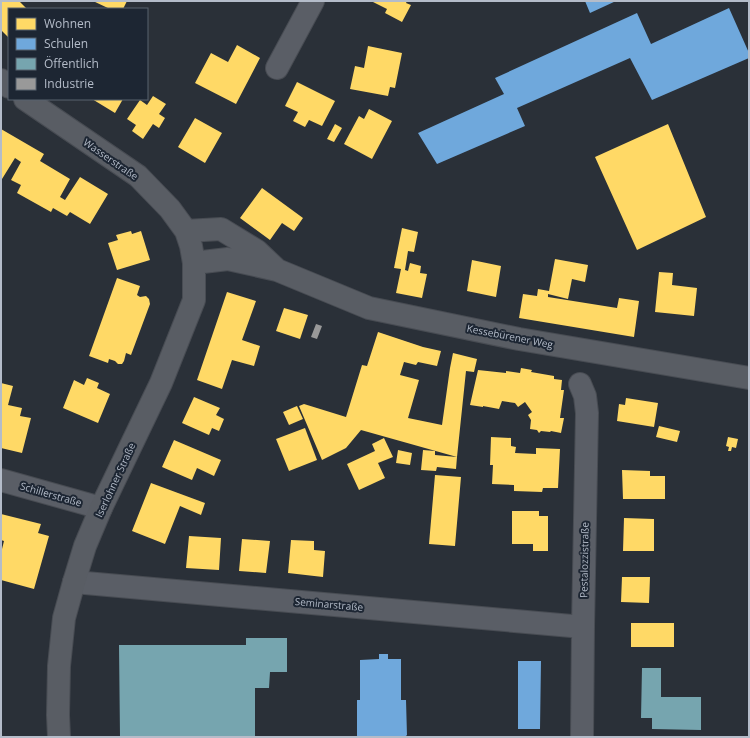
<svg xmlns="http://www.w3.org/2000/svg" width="750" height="738" font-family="'Open Sans',sans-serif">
<rect width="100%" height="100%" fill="#2a3038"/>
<path fill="#ffd966" d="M1,1H19L27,9H9V38L1,30Z
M93,1H127L123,9H110Z
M371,1H407L406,3L411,5L402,22L385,13L387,9Z
M237,45L260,58L236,104L195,83L211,53L228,62Z
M368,46L402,53L395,88L390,87L388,96L350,89L355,66L364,68Z
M297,82L335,101L322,126L309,120L305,127L293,121L298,112L285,106Z
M153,96L166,104L159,114L165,118L159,128L153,124L143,139L132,131L136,125L127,119L140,100L147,105Z
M92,99H123L115,113Z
M369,109L392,121L372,159L344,144L359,116L364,119Z
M195,118L222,133L205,163L178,147Z
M335,124L342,128L334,142L327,139Z
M668,124L706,217L637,250L595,157Z
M1,129L44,154L40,161L70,179L60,197L65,200L80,177L108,194L90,224L70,212L67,216L53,208L51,212L17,193L21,185L11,180L21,162L15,158L2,179L1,178Z
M262,188L303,218L294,231L282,223L270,240L240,218Z
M402,228L418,232L414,252L408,251L405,270L408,271L410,263L421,266L420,273L427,274L422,298L396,293L401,269L394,268Z
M131,231L132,234L141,231L150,260L117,270L108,243L118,240L116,235Z
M555,259L588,265L585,282L572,279L568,299L548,294V297L617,308L619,298L639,301L634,337L519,318L523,294L537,296L538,289L549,291Z
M472,260L501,266L496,297L467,291Z
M659,272L673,273L672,285L697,288L694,316L655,312Z
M117,278L140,286L137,295L140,297L146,296L149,299L150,304L131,355L126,353L124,361L122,364H118L115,361L109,359L108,363L89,356Z
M227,292L256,301L242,340L260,346L254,366L232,360L222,389L197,380Z
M284,308L308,315L300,339L276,331Z
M378,332L423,347L441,351L437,366L418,362L416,365L404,362L400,375L419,380L408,418L442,425L450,368L453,353L477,359L474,372L466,371L457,457L361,430L346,448L322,460L299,406L304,404L346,417L362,365L367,366Z
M521,368L532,370L531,372L554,376V379L562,380L561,390H564L560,418H564L561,433L551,431L550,432L541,431L539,433L537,430L530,429L531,420L528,415L532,412L525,402L518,407L515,403L502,401L499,409L483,406V407L470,405L478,370L506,373V371L520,373Z
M87,378L99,383L97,388L110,394L98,423L63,408L74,380L84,385Z
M1,383L13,386L8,405L22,408L20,416L31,418L22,453L1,448Z
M194,397L220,408L216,415L224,419L219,431L212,428L209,435L182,423Z
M626,398L658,403L654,427L617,421L619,404L625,405Z
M297,406L303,419L289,425L283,412Z
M659,426L680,431L677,442L656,437Z
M305,428L317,460L289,471L276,439Z
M491,437L511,438V446L516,447L515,453L536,454V448L560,449L558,488H543L542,492L514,491V485L492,484L493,465H490Z
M728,437L738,439L736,448L732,447L731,451H728L729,447L726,446Z
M384,438L393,457L378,463L385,478L359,490L347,464L375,451L372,444Z
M174,440L221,460L214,476L197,468L192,480L162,467Z
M398,450L412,453L410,465L396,463Z
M423,450L435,451V455L457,457L456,469L437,467L436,471L421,470Z
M622,470L650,471V476H665V499H623Z
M435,475L461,477L455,546L429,544Z
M151,483L205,503L201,515L180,506L165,544L132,531Z
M512,511H539V516H548V551H533V544H512Z
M1,514L41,524L38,533L49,536L34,589L1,580V553L4,541L1,540Z
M624,518L654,519V551H623Z
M189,536L221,538L219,570L186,568Z
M242,539L270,541L266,573L239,571Z
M291,540L314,541V550L325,551L323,577L288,573Z
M622,577H650L649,603L621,602Z
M631,623H674V647H631Z"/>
<path fill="#6fa8dc" d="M585,1H616L590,13Z
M729,8L749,53V58L652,100L630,58L517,108L525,126L437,164L418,133L504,94L495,78L637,13L651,44Z
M379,654H388V659H401V700H406L407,736L406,735V737H357V700H360V660L379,659Z
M518,661H541L540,729H518Z"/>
<path fill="#76a5af" d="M246,638H287V672H270L269,688H255V737H120L119,645H246Z
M642,668H661V697H701V730L652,729V718H641Z"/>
<path fill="#999" d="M316,324L322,326L317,339L311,337Z"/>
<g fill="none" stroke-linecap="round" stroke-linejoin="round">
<defs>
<path id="street" d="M277,68L313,1
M580,384L585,396L587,413L583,627L582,737
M1,480L101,508
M74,582L583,627"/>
<path id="secondary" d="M1,80L9,87
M25,99L138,176L170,209L186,231L191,246L194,263V300L161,383L101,508L85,546L74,582L64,618L59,666L58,715L59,737
M186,231L221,229L257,251L276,269
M194,263L228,259L277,270L369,308L519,339L749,378"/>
</defs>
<use href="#street" stroke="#484c53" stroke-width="24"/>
<use href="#secondary" stroke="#484c53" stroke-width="24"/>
<use href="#street" stroke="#5a5e66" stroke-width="22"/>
<use href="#secondary" stroke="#595d64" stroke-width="22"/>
</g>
<g text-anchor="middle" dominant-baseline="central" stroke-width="4" stroke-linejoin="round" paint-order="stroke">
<g font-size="10" fill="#b4bcc9" stroke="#1d2633">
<text transform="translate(111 159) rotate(35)">Wasserstraße</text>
<text transform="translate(510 336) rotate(11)">Kessebürener Weg</text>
<text transform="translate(115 480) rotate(-65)">Iserlohner Straße</text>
<text transform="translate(51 494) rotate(16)">Schillerstraße</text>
<text transform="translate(584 560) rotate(-89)">Pestalozzistraße</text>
<text transform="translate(329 604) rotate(5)">Seminarstraße</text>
</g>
</g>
<rect width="750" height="738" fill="none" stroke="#b4bcc9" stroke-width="4"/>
<rect x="8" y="8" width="140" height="92" fill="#1d2633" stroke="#59626f"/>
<rect x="16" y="18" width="20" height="12" fill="#ffd966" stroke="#59626f"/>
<text x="44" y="28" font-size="12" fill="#b4bcc9">Wohnen</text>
<rect x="16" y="38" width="20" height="12" fill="#6fa8dc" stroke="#59626f"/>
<text x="44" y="48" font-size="12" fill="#b4bcc9">Schulen</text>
<rect x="16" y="58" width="20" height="12" fill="#76a5af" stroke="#59626f"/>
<text x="44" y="68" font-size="12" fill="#b4bcc9">Öffentlich</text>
<rect x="16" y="78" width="20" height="12" fill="#999999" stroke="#59626f"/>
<text x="44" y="88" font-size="12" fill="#b4bcc9">Industrie</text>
</svg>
